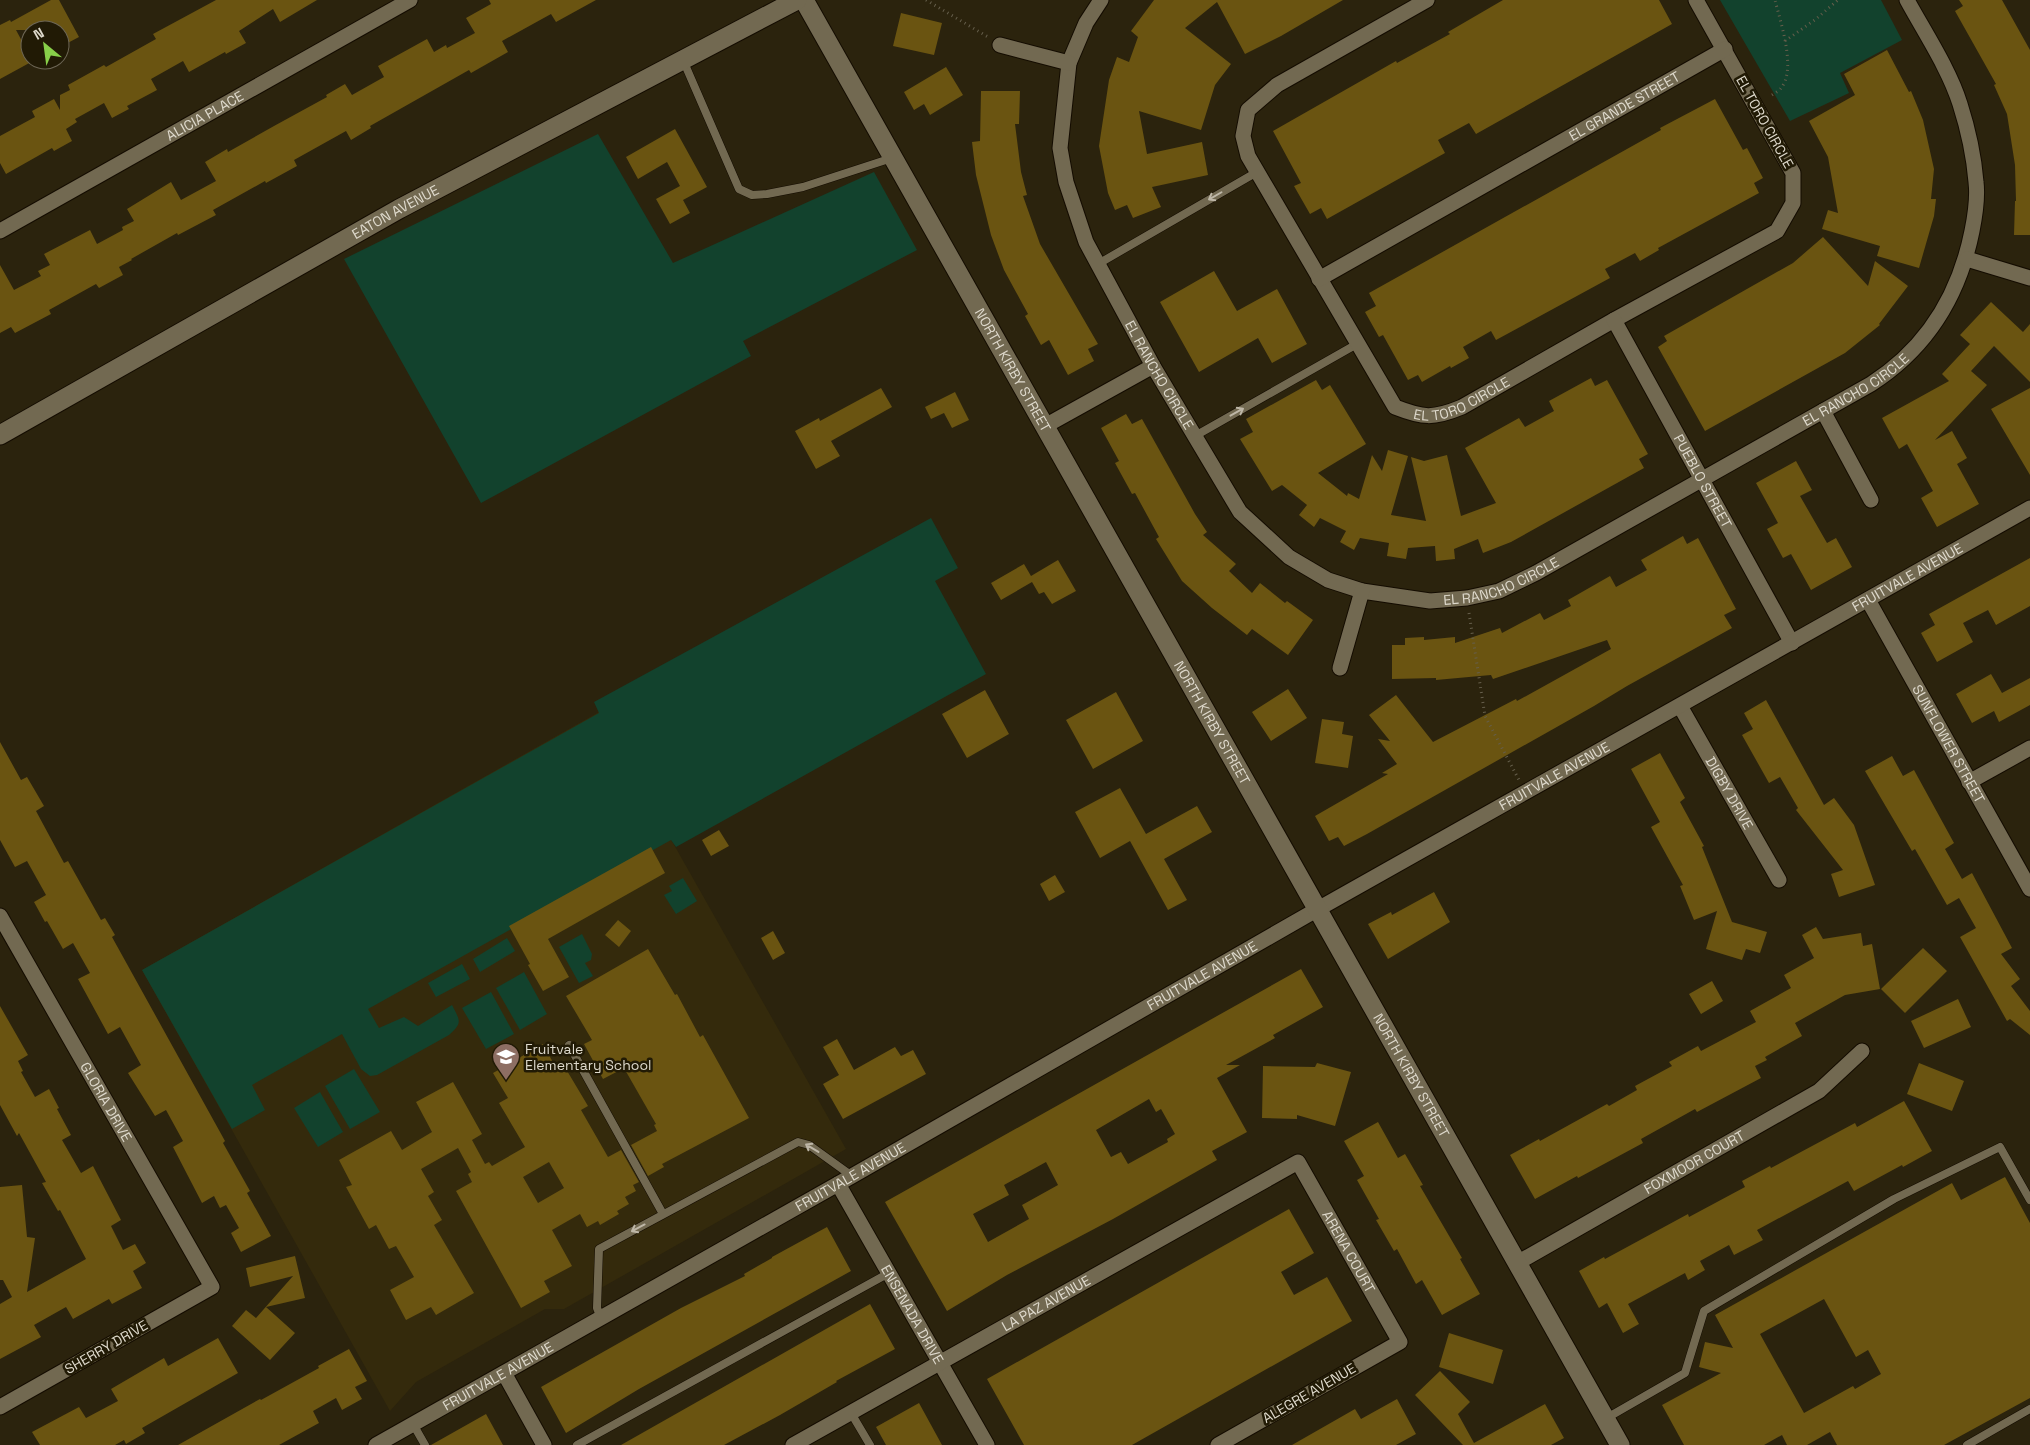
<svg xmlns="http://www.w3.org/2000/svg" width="2030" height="1445" font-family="'Space Grotesk',sans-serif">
<rect width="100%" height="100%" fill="#2b230d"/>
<path fill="#342a0c" d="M599,712L846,1149L564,1309H545L416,1382L390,1411L142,970Z"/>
<path fill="#12422d" d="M1720,0H1881L1902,40L1840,73L1849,93L1790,121Z
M598,134L673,263L874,172L917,250L743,341L751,356L481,503L344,259Z
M931,518L958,568L935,581L986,674L676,847L671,840L368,1009L379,1028L404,1017L418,1026L452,1005C460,1021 463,1022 449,1035L377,1075L370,1076L361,1069L342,1034L252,1085L265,1110L232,1129L142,970L599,713L594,702Z
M683,878L697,901L676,914L664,895L672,891L669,886Z
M582,934L592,954L591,960L585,963L593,976L579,983L559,947Z
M507,938L515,951L480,972L473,959Z
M462,964L470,979L436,997L428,983Z
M524,972L547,1014L520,1030L496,988Z
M491,992L514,1034L486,1049L462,1008Z
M354,1069L380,1112L350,1129L325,1086Z
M320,1092L343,1132L318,1147L294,1108Z"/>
<path fill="#6a5411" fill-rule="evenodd" d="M51,0H59L79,37L60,47V30H16L30,56V60L33,61L0,79V25L10,20L11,22Z
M216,0H317L280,22L273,9L239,31L246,43L226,54L225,52L189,72L183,61L151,79L157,90L127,106L129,109L112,118L104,103L75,119L77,122L66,129L72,141L54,151L52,148L6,174L0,163V136L35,117L32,111L54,99L60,110V95L70,90L68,85L104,65L106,67L156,39L153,34Z
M489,0H596L556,22L551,14L502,41L508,52L471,73L469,70L370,126L371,128L351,140L346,131L294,160L297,166L266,183L265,181L213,210L216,215L178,235L177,233L131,259L132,260L119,267L123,275L99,288L96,284L49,310L51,314L15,333L11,327L0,333V265L14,290L41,276L38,271L50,265L44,254L90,230L97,244L123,230L122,227L134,221L127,209L171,182L181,200L216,181L205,162L227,149L228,152L274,126L327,97L326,95L345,84L352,95L384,77L378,66L427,39L434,52L446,45L447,48L475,33L466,18L491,4Z
M1154,0H1343L1281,36L1245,54L1217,2L1185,28L1231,64L1215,85L1201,130L1139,111L1147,154L1202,142L1208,175L1152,187L1161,207L1133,218L1127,205L1115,210L1108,193L1099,146L1109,80L1117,57L1129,62L1138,37L1131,31Z
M1503,0H1659L1672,24L1476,134L1469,123L1438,140L1445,153L1327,219L1321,208L1310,214L1294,186L1301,183L1273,131L1396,61L1397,63L1450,34L1448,32Z
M1959,0H2002L2030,50V235H2014L2015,201H2016L2015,165L2007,114L1994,85L1996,84L1955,11L1963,6Z
M901,13L942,23L934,55L893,46Z
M1887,50L1909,92L1911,91L1923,120L1934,169L1931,199H1936L1934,216L1919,268L1877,256L1880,246L1822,229L1828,210L1838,213L1828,157L1809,121L1855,95L1844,74Z
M946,67L963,95L930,115L924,104L914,110L904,92Z
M981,91H1020L1019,124H1015L1021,172L1027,195L1023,196L1040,244L1098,344L1088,349L1094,361L1068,375L1049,340L1041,345L1025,316L1028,314L1004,270L991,235L976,175L972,142L980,141Z
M1715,99L1743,150L1747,148L1763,178L1754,183L1759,193L1658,248L1659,250L1640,261L1635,253L1605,269L1610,278L1496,340L1491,331L1463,347L1469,358L1451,368L1450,366L1422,382L1418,375L1408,380L1383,335L1379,337L1365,312L1376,306L1369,293L1661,130L1660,128Z
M675,129L707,187L683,200L690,213L670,224L656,199L680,186L667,162L638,179L626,157Z
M1823,237L1868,286L1875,261L1908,286L1879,324L1880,325L1845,353L1705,431L1658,347L1667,341L1664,336L1793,263Z
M1214,271L1237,311L1277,289L1307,344L1272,363L1258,338L1199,372L1160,302Z
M1991,302L2023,332L2030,324V382L1994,346L1971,371L1987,385L1935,440L1952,431L1967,458L1957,464L1979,504L1937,527L1921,498L1933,491L1907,444L1899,449L1882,418L1949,381L1942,374L1970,344L1960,335Z
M1591,378L1595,386L1607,380L1648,454L1639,459L1644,468L1511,542L1483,553L1478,539L1454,549L1455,559L1436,561L1435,546L1408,548L1406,559L1387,556L1389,543L1360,538L1354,550L1340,542L1346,531L1320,518L1314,527L1299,515L1307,505L1282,485L1272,491L1240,439L1253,432L1246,419L1316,380L1322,390L1330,385L1366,444L1318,473L1347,496L1348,493L1359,499L1372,455L1382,471L1388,450L1408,456L1391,515L1426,521L1411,457L1424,461L1447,455L1461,516L1496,503L1465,448L1519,418L1525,427L1554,411L1549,401Z
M881,388L892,407L831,441L840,456L816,469L795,431L819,418L820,421Z
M2030,388V475L1991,409Z
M955,392L969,420L952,428L944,413L931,419L925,407Z
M1126,414L1132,424L1142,419L1195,514L1207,532L1203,535L1236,564L1229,571L1252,593L1260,583L1285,603L1287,601L1313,620L1288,655L1252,629L1247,635L1212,608L1182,581L1156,539L1159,537L1135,493L1132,494L1115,463L1119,461L1101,428Z
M1796,461L1812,490L1800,496L1827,543L1836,538L1852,567L1811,590L1791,554L1783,558L1767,529L1778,523L1756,483Z
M1683,536L1687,544L1698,538L1736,609L1724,615L1732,628L1627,686L1594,706L1367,834L1344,846L1338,837L1329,841L1315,816L1388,774L1382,773L1397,764L1378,739L1390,741L1369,715L1396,695L1433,742L1516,699L1517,701L1611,649L1607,640L1493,679L1491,675L1436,680V678L1392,679V645H1405V638L1424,637V640L1455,637V643L1500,628L1502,633L1540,613L1544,620L1571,606L1568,600L1610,576L1616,587L1647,570L1641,560Z
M2030,558V606L1996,625L1988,610L1963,623L1973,642L1937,662L1921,633L1935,625L1929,614Z
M1058,560L1076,591L1052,604L1044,592L1039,594L1032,582L1001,600L991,583L1024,564L1031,576Z
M1991,674L2002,693L2030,678V705L1999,722L1994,711L1972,723L1956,694Z
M1288,689L1307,718L1271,741L1252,712Z
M985,690L1009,734L967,758L942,714Z
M1116,692L1143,741L1093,769L1066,720Z
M1766,700L1824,805L1834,798L1854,825L1875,885L1839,897L1831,874L1843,870L1796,810L1798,808L1780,777L1769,783L1742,735L1753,729L1744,713Z
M1322,719L1344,722L1342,734L1353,736L1348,768L1315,763Z
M0,742L21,780L27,777L44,806L36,811L64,863L68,861L101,920L105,918L115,935L112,937L225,1141L223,1143L250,1191L247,1193L271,1236L241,1252L231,1233L239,1228L226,1205L220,1208L214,1196L202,1203L173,1147L183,1141L166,1110L155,1116L128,1073L141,1065L120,1027L108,1034L78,979L90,973L73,943L63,949L47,921L45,922L34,902L46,895L27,861L15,867L0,840Z
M1660,753L1685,798L1680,802L1704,846L1702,847L1732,922L1767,932L1760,953L1746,949L1742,960L1706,949L1717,911L1694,920L1680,886L1683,885L1651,827L1660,822L1631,769Z
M1892,756L1903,776L1914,770L1954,843L1945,849L1962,879L1972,873L2012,948L2001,954L2020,979L2011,986L2030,1011V1035L2010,1019L2007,1021L1960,937L1976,928L1959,898L1947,905L1915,849L1912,851L1865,771Z
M1120,788L1146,834L1197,806L1212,832L1164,859L1187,900L1168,910L1130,841L1100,858L1075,812Z
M719,830L729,846L711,856L702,840Z
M651,847L665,873L548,939L569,977L543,991L528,965L530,964L509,926Z
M1055,875L1065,892L1049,901L1040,884Z
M1434,892L1450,922L1388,959L1368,924L1391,912L1392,915Z
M618,920L631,931L619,947L605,935Z
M1816,927L1823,939L1861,933L1863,946L1872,944L1880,989L1845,995L1795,1023L1802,1036L1765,1057L1767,1060L1755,1066L1761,1078L1697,1112L1695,1109L1641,1139L1643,1143L1578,1178L1577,1176L1535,1199L1510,1155L1539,1139L1540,1141L1607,1104L1609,1106L1637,1090L1635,1086L1672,1066L1669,1062L1698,1046L1701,1051L1756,1022L1750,1011L1791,988L1784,975L1814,958L1802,935Z
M773,931L785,953L773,960L761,938Z
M1923,948L1947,971L1905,1013L1881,989Z
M648,949L675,995L677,994L700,1037L703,1035L749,1118L662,1164L664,1167L648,1176L631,1145L657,1131L654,1125L656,1124L624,1068L603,1079L584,1044L592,1040L566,996Z
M1301,969L1323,1007L1273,1035L1275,1038L1226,1065H1240L1217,1078L1247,1132L1212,1151L1217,1160L1113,1219L1007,1275L947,1311L885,1202ZM1149,1099L1156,1112L1161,1109L1175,1134L1167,1139L1168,1142L1128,1164L1121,1152L1111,1157L1096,1130ZM1046,1162L1058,1185L1022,1205L1029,1219L988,1242L973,1214L1009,1195L1004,1185Z
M1712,981L1723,1001L1701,1014L1689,994Z
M1958,999L1971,1027L1924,1048L1911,1021Z
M0,1006L28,1055L18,1061L23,1071L21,1072L35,1097L49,1089L59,1108L57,1109L71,1135L62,1140L81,1173L93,1166L121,1220L111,1226L123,1250L135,1244L146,1263L133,1271L142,1288L112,1304L109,1299L73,1319L66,1307L34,1325L41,1337L0,1359V1304L12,1297L3,1280H0V1187L22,1185L27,1237L35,1238L27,1292L86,1259L60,1210L58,1211L42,1183L46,1182L19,1133L17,1136L0,1105Z
M837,1039L854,1070L895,1047L901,1056L913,1050L926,1074L843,1119L823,1084L839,1075L823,1047Z
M543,1044L556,1068L563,1064L588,1106L581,1110L608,1157L621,1150L639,1182L633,1185L636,1191L625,1197L629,1204L617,1211L619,1214L600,1225L598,1221L587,1227L580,1214L552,1230L572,1266L544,1281L550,1292L521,1308L456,1191L472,1182L468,1174L471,1172L458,1148L421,1169L434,1192L428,1196L442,1220L434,1225L474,1293L436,1315L431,1307L406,1320L390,1290L414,1277L396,1246L389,1249L376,1225L369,1229L346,1187L352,1185L339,1160L391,1131L402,1150L432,1132L416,1102L453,1082L482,1134L472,1140L485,1164L489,1162L492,1166L525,1147L499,1103L508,1098L493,1073ZM549,1162L564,1188L538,1203L523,1177Z
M1317,1063L1351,1072L1335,1126L1297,1115V1119L1262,1118L1263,1066L1315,1067Z
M1919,1063L1964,1081L1952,1111L1907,1094Z
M1904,1101L1932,1151L1903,1167L1902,1165L1854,1191L1848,1181L1757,1230L1763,1240L1734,1255L1729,1245L1700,1261L1705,1270L1688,1280L1685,1273L1628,1304L1639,1324L1623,1333L1607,1303L1599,1308L1579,1271L1604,1257L1605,1259L1688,1214L1689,1217L1745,1187L1742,1181L1770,1166L1771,1168L1855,1123L1857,1127Z
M1378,1122L1398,1158L1405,1154L1423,1185L1420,1186L1462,1258L1460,1259L1480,1294L1442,1315L1422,1280L1416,1284L1397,1249L1394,1251L1376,1220L1379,1219L1357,1180L1364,1176L1344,1141Z
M2005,1177L2030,1223V1398L1944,1445H1837L1830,1432L1807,1445H1787L1782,1435L1764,1445H1684L1662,1405L1721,1373L1699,1367L1705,1342L1733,1348L1715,1315L1952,1183L1961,1200ZM1824,1299L1856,1357L1868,1350L1881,1374L1855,1389L1853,1386L1804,1413L1760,1334Z
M1289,1209L1314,1253L1281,1272L1294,1295L1327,1277L1352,1321L1132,1445H1024L987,1379Z
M827,1227L851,1271L639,1389L566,1433L541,1387L681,1308L745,1276L744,1274L772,1258V1257Z
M295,1256L305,1298L266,1307L295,1333L270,1360L232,1326L246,1310L256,1318L293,1276L250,1287L246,1268Z
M870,1304L895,1349L836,1381L837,1382L780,1415L724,1445H621Z
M1449,1333L1503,1350L1493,1384L1439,1367Z
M218,1338L238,1373L142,1428L145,1433L126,1444L124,1440L115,1445H40L32,1432L79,1407L86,1418L118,1401L111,1389L164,1358L168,1366Z
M349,1349L367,1381L355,1387L362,1399L342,1410L336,1398L313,1411L319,1423L279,1445H178L260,1399L261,1400L319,1368L318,1366Z
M1440,1371L1470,1402L1458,1414L1474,1443L1545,1404L1564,1438L1551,1445H1463L1415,1395Z
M1397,1399L1416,1434L1396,1445H1292L1355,1409L1361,1419Z
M919,1403L942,1445H886L876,1427Z
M486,1414L503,1445H431Z"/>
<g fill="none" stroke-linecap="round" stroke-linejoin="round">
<defs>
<path id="service" d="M683,60L739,189L752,195L767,194L803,187L892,158
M1098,264L1257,172
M1195,436L1357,344
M569,1045L663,1214
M601,1318L597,1308L599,1249L798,1142L809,1145L852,1176
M851,1413L870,1445
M1605,1419L1685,1373L1704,1311L1894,1199L2000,1147L2030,1200
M413,1424L425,1445
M577,1445L889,1273
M1967,1445L2030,1409"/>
<g id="minor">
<path id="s1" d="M1101,0L1086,23L1069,63L1060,148L1066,182L1086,242L1153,366L1240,512L1289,557L1328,580L1362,591L1430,601L1467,598L1499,591L1536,573L1871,384C1927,348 1959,296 1972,231C1975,216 1978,198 1976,182C1974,157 1968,129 1960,104C1949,69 1925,33 1907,0"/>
<path id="s2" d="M1427,0L1277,85L1248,110L1243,136L1248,156L1395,407C1423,418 1433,419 1462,407L1614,320L1777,231L1793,203V173L1696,0"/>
<path d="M1000,45L1069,63"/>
<path id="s3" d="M0,231L410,0"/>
<path d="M1967,259L2030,278"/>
<path id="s4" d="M1319,279L1725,49"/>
<path id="s5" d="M1614,320L1792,643"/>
<path d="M1823,411L1871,500"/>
<path d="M1045,426L1153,366"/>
<path id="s6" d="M1868,600L2030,889"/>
<path d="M1340,668L1362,591"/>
<path id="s7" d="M1680,706L1779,880"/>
<path d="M1969,782L2030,748"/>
<path id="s8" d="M0,916L212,1287L0,1407"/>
<path id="s9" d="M838,1184L987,1445"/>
<path id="s10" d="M1517,1263L1819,1091L1862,1051"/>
<path d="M504,1373L544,1445"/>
<path id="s11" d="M376,1445L852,1176L1318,909L2030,508"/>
<path id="s12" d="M793,1445L1298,1162L1400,1342L1218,1445"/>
</g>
<g id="tertiary">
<path id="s13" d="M804,0L1620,1445"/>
<path id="s14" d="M0,435L399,209L797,0"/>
</g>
</defs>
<use href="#service" stroke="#140c00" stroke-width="9"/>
<use href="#minor" stroke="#140c00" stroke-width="17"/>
<use href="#tertiary" stroke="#140c00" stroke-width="21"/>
<path stroke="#665f4c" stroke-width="3" stroke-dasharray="1 4" stroke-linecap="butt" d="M926,0L988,37
M1785,41L1816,19L1838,0
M1772,95C1775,93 1779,91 1781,88C1797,69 1780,21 1775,0
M1469,613L1485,716L1519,780"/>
<use href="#service" stroke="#726951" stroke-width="8"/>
<use href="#minor" stroke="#726951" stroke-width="15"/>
<use href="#tertiary" stroke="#726951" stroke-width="19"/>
</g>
<defs><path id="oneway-shaft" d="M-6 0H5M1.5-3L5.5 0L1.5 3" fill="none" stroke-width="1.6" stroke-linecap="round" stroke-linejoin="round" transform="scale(1.25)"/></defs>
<g stroke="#beb7a7">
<use href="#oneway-shaft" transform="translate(1215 196) rotate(150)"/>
<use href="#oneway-shaft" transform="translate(1237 412) rotate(-29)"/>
<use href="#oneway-shaft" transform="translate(812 1148) rotate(-149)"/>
<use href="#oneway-shaft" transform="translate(638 1228) rotate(152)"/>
</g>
<defs>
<symbol id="school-pin" viewBox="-11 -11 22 30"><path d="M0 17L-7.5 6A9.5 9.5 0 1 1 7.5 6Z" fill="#8d6e63" stroke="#211a05"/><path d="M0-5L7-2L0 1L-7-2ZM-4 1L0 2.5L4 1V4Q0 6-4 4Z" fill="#fff"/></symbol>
</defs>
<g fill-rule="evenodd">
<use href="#school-pin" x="490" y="1041" width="32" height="43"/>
</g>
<g text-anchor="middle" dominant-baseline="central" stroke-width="5" stroke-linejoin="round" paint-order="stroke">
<g font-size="14" fill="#ded9cc" stroke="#211a05">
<text stroke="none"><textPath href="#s4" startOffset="351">EL GRANDE STREET</textPath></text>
<text stroke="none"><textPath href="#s3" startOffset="235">ALICIA PLACE</textPath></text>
<text transform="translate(1765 122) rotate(61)">EL TORO CIRCLE</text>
<text stroke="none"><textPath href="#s14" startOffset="454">EATON AVENUE</textPath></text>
<text stroke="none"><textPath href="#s13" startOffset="425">NORTH KIRBY STREET</textPath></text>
<text stroke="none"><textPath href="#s1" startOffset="406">EL RANCHO CIRCLE</textPath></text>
<text stroke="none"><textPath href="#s1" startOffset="1261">EL RANCHO CIRCLE</textPath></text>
<text stroke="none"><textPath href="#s2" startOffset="620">EL TORO CIRCLE</textPath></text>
<text stroke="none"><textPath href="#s5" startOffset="184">PUEBLO STREET</textPath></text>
<text stroke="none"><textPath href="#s11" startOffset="1760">FRUITVALE AVENUE</textPath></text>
<text stroke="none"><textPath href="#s1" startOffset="856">EL RANCHO CIRCLE</textPath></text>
<text stroke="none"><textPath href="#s13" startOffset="830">NORTH KIRBY STREET</textPath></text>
<text stroke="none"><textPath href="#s6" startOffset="165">SUNFLOWER STREET</textPath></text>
<text stroke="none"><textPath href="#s11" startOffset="1355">FRUITVALE AVENUE</textPath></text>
<text stroke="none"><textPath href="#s7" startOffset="100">DIGBY DRIVE</textPath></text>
<text stroke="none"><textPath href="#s11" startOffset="950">FRUITVALE AVENUE</textPath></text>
<text stroke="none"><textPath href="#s13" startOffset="1235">NORTH KIRBY STREET</textPath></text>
<text stroke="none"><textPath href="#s8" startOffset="214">GLORIA DRIVE</textPath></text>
<text stroke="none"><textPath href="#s10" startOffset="204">FOXMOOR COURT</textPath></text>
<text stroke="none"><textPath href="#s11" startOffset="545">FRUITVALE AVENUE</textPath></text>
<text stroke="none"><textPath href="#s12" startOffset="682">ARENA COURT</textPath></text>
<text stroke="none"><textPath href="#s12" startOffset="290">LA PAZ AVENUE</textPath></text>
<text stroke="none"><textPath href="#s9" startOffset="150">ENSENADA DRIVE</textPath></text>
<text transform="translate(106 1347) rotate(-30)">SHERRY DRIVE</text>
<text stroke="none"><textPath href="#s11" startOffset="140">FRUITVALE AVENUE</textPath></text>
<text transform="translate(1309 1393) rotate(-30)">ALEGRE AVENUE</text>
</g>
<g font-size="14" fill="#ded9cc" stroke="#211a05" text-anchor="start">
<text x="525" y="1049">Fruitvale<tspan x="525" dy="16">Elementary School</tspan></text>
</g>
</g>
<g transform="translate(45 45) rotate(331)"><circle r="24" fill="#211a05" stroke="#6d6655"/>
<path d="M0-4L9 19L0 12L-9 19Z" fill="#88cf49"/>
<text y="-8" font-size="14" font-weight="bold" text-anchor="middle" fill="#ded9cc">N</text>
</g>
</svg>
